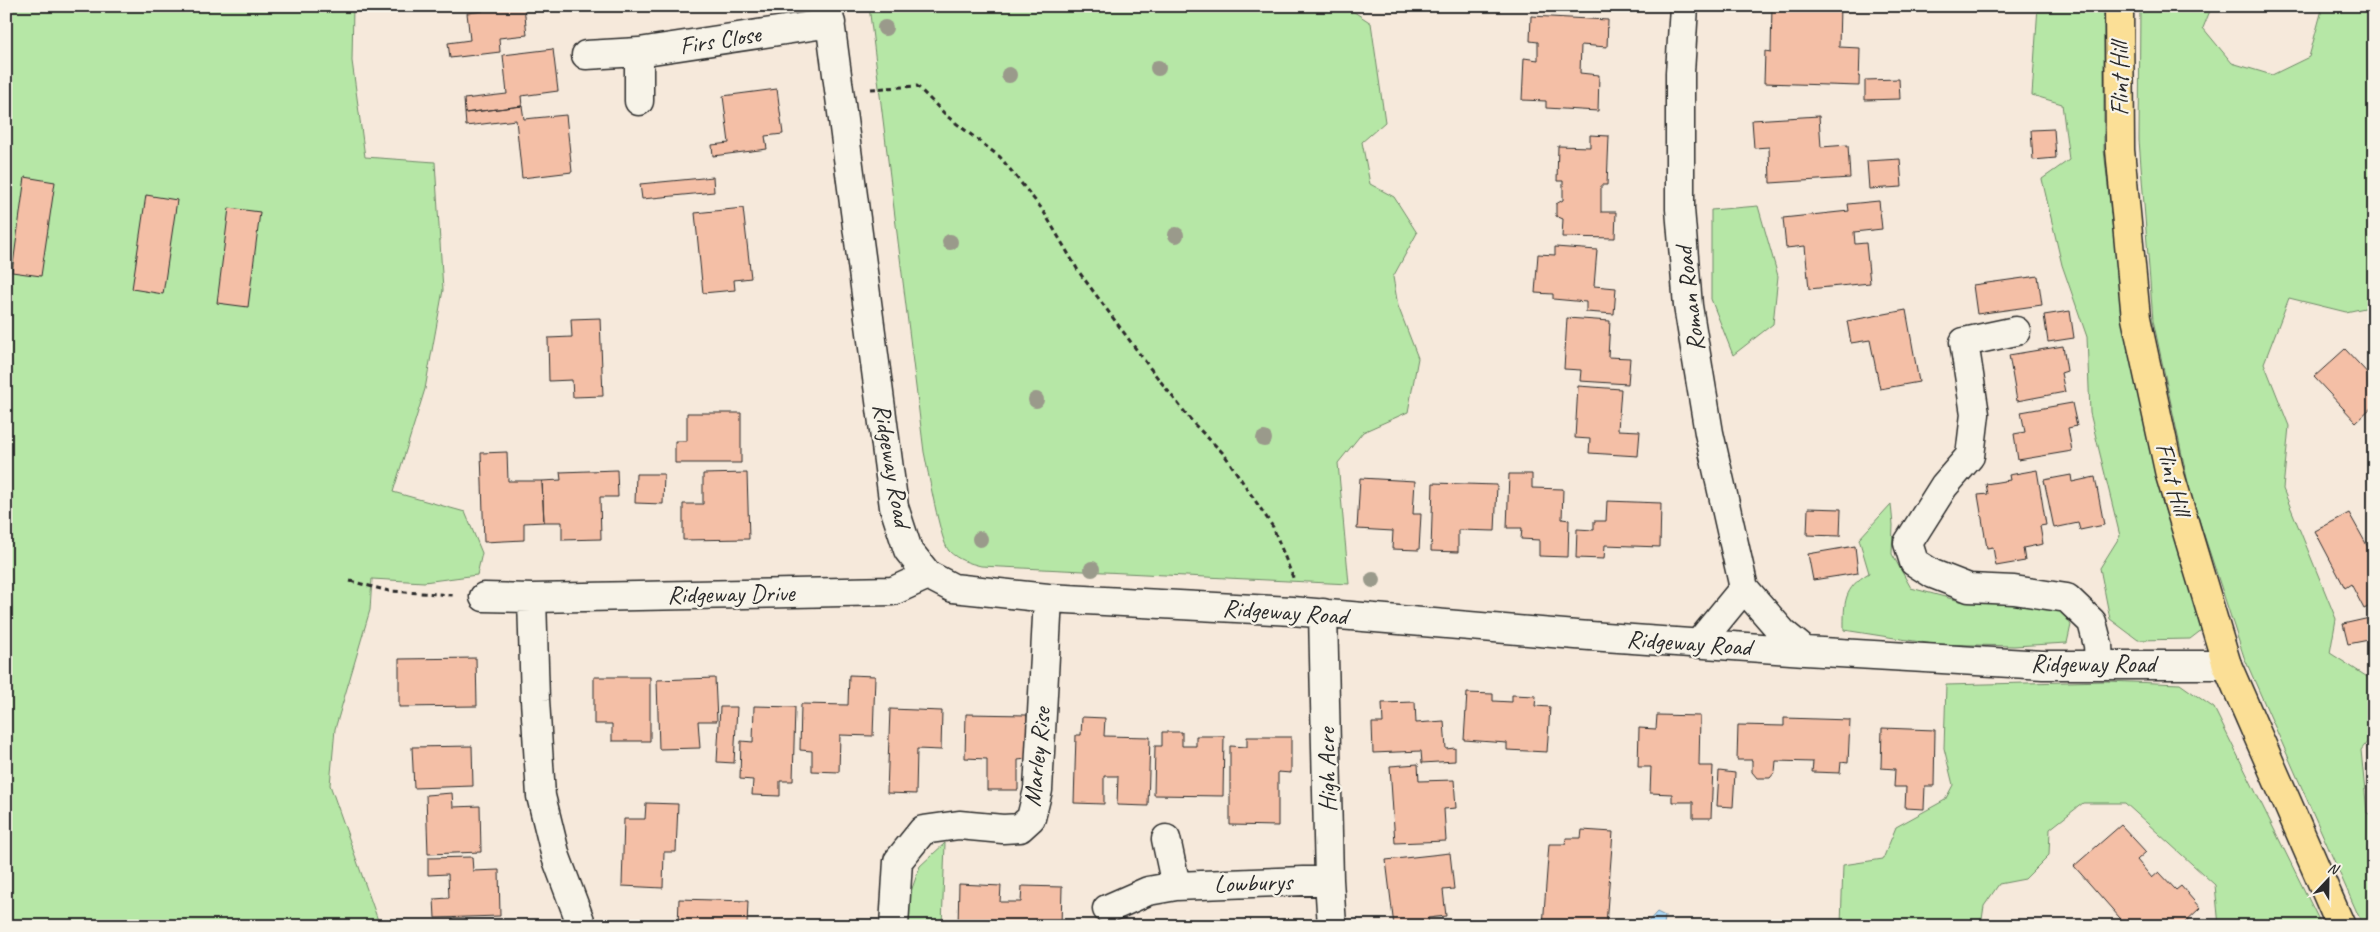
<svg xmlns="http://www.w3.org/2000/svg" width="2380" height="932" font-family="Caveat,sans-serif">
<rect width="100%" height="100%" fill="#f6e9db"/>
<filter id="ink" filterUnits="userSpaceOnUse"><feTurbulence type="fractalNoise" baseFrequency=".02" numOctaves="2"/><feDisplacementMap in="SourceGraphic" scale="10" xChannelSelector="R" yChannelSelector="G"/><feConvolveMatrix kernelMatrix="1 2 1 2 8 2 1 2 1" color-interpolation-filters="sRGB"/></filter>
<g filter="url(#ink)">
<path fill="#b6e7a6" stroke="#708968" d="M6,6H353L352,61L365,157L435,162L443,290L425,389L393,492L465,512L482,553L477,575L424,582L372,579L370,610L335,729L330,785L380,926H6Z
M869,6H1345L1371,23L1385,122L1362,142L1370,184L1394,197L1417,233L1393,277L1398,306L1418,358L1408,412L1363,432L1338,463L1349,584L981,566C969,563 958,560 949,551C940,541 928,470 924,452Z
M2038,6H2104V150L2124,328L2160,494L2203,629L2190,639L2138,640L2110,619L2100,568L2120,536L2090,413L2087,337L2062,265L2042,179L2069,160L2062,104L2032,95Z
M2140,6H2212L2203,28L2232,63L2272,75L2309,57L2323,6H2374V306L2346,312L2289,298L2264,363L2289,426L2283,489L2336,619L2330,653L2369,678L2374,693V733L2361,750L2367,813L2374,815V926H2363L2244,657L2190,492L2153,320L2139,140Z
M1758,206L1778,276L1773,324L1733,355L1711,299V210Z
M1891,504L1893,525L1892,554L1911,588L1960,601L2026,603L2060,609L2071,625L2067,643L2014,646L1933,644L1844,630C1844,603 1843,588 1869,573L1859,539Z
M2107,681L2180,684L2214,708L2322,926H2219L2215,885L2125,803H2083L2050,829L2049,855L2025,879L1999,884L1984,906L1981,926H1841L1843,865L1883,859L1896,827L1945,800L1953,785L1944,748L1946,685Z
M945,843L942,926H907L908,900L920,866Z"/>
<path fill="#aad7f6" stroke="#7792a5" d="M1657,912L1665,916L1664,926H1644Z"/>
<path fill="#f4bfa6" stroke="#2b2b2b" d="M482,6H524L527,35L499,38L500,52L450,58L448,43L470,40L467,13L483,11Z
M1772,6H1840L1839,47L1860,48L1859,86L1764,83L1765,51L1771,52Z
M1531,16L1608,20L1607,47L1581,45L1580,73L1599,75L1598,111L1546,108V101L1522,100L1524,58L1538,60V42L1530,41Z
M553,49L558,91L521,96L522,106L465,113L464,99L507,94L503,55Z
M1899,79L1900,99L1865,100V80Z
M777,89L783,134L765,136L767,149L713,156L712,145L729,143L723,96Z
M522,106L524,119L566,115L572,172L522,178L516,120L466,126L465,113Z
M1819,116L1821,147L1848,145L1850,178L1770,183L1769,147L1754,148L1752,120Z
M2054,129L2056,158L2033,160L2031,130Z
M1590,135L1609,136L1607,185H1601V212H1616L1615,238L1562,237L1563,219L1556,216V204L1563,200V181H1557L1558,146L1590,147Z
M1900,159L1902,187L1869,189L1867,161Z
M25,177L55,182L41,276L12,272Z
M713,177L714,192L642,199L640,184Z
M146,195L177,200L163,294L132,289Z
M1879,201L1882,229L1854,232L1855,244L1866,243L1870,283L1809,289L1805,246L1786,248L1783,218L1849,211L1848,204Z
M229,208L260,212L248,307L217,303Z
M743,208L751,278L734,280L735,290L703,293L695,213Z
M1555,247L1597,250L1594,286L1616,288L1614,314L1586,312V302L1553,299V294L1535,293L1538,254L1555,255Z
M2038,276L2042,305L1977,314L1973,285Z
M1906,310L1919,382L1880,389L1870,340L1851,343L1847,321Z
M2070,311L2074,338L2048,342L2044,315Z
M600,318L603,396L573,397L572,380L549,381L548,338L572,337L571,319Z
M1567,318L1610,321L1608,357L1630,358L1628,384L1580,381L1581,370L1564,369Z
M2063,346L2067,371L2061,373L2065,392L2017,401L2009,355Z
M2345,349L2374,380V405L2356,422L2314,377Z
M1578,386L1621,389L1618,430L1640,431L1638,456L1589,453L1590,439L1575,438Z
M2072,403L2077,426L2068,428L2072,451L2018,460L2014,434L2025,432L2021,412Z
M687,413H741V463H675V441H687Z
M507,452L508,481H542L544,522L524,523V540L484,542L481,453Z
M617,470L618,497H600L601,539L562,540V522H544L542,481L561,480L560,472Z
M2037,470L2046,525L2040,526L2043,544L2023,548L2025,561L1996,566L1993,547L1987,548L1978,495L1988,494L1986,484L2010,480L2009,475Z
M747,473L749,539L683,540V504H703V474Z
M636,474H664L663,504L635,503Z
M1509,474H1532V488L1563,489L1562,519L1569,520L1568,557L1539,556V540L1521,539L1522,528H1507Z
M2071,475L2072,482L2095,477L2104,525L2080,530L2078,523L2054,528L2044,480Z
M1360,478L1415,481L1413,514H1421L1419,550L1392,549L1393,531L1357,529Z
M1433,483L1497,485L1495,531L1458,530V552L1431,551Z
M1607,501L1661,503L1660,547L1605,545L1604,559L1576,558L1577,529L1594,530V521H1606Z
M1808,508L1841,509L1840,536L1807,535Z
M2349,513L2374,558V604L2364,609L2351,584L2345,588L2315,531Z
M1855,546L1858,573L1813,580L1808,554Z
M2374,617V639L2348,644L2343,624Z
M476,658L477,706L399,707V659Z
M849,675L875,676L873,736L840,735L839,772L812,771V751L800,750L801,704L848,705Z
M594,677H650V741H612V724H594Z
M715,678L717,721H698L700,748L659,749L657,680Z
M1467,693L1493,694V701L1512,702V695L1536,696L1535,706L1550,707L1547,752L1507,750V743L1464,740Z
M1415,702L1416,723L1444,721L1446,749L1455,748V761L1422,763L1421,751L1373,753L1372,723H1383L1382,703Z
M754,706L795,707L793,781H780V796L752,795L753,780L740,779L741,741L753,742Z
M720,707H737L734,763L717,762Z
M890,709L942,711L941,750L917,749L916,794L887,793Z
M966,714L1027,715L1026,759L1018,760V790H987V759L965,758Z
M1657,715L1700,716L1699,766H1713L1711,818H1693V802H1672V794L1650,793L1651,767H1638L1639,728L1656,729Z
M1082,717L1105,718L1104,736L1150,737L1148,806L1117,805L1118,776H1104V804L1074,803L1076,735H1081Z
M1784,718L1850,720L1848,763L1841,762L1840,773L1812,772L1813,762L1776,761L1775,772L1770,778H1757L1752,772V760H1737L1738,725L1784,726Z
M1882,728L1935,730L1934,786H1925L1924,809L1905,808L1906,787H1894L1895,769L1881,768Z
M1162,732H1182V746H1196V736H1224L1223,796L1154,795L1155,746H1162Z
M1247,737H1291V773L1278,772V826L1230,825V746L1247,747Z
M472,746L473,786L414,788L412,747Z
M1418,764L1419,781L1454,780L1456,808L1444,809L1446,841L1395,843L1390,766Z
M1719,771L1735,773L1733,807L1717,806Z
M452,793L453,807L480,806L481,852L428,854L426,795Z
M646,803L678,804L676,852H664L663,888L622,886L624,819H645Z
M2121,825L2146,852L2137,860L2152,878L2159,872L2176,890L2181,886L2200,908L2181,926H2143L2141,923L2138,926H2127L2074,866Z
M1582,830L1613,832L1606,925L1562,922V926H1543L1549,844H1565L1566,838H1581Z
M1450,853L1454,889L1443,890L1446,916L1428,918L1429,924L1394,926L1386,860Z
M472,857L473,871L499,870L500,916L435,918L434,899L449,898L448,874L428,875V858Z
M959,884L1001,886L1000,902H1021L1022,886L1062,887L1061,926H958Z
M679,899L748,901L747,926H678Z"/>
<g fill="none" stroke-linecap="round" stroke-linejoin="round">
<defs>
<path id="minor" d="M828,6L894,507L908,550L928,575L953,588L1048,598L1292,611L1576,635L1805,651L2043,665H2227
M1684,6L1680,73V209L1688,306L1709,433L1744,588L1783,633L1805,651
M586,55L639,52
M639,101V52L831,23
M2016,331L1964,342L1975,414L1970,456L1944,486L1908,543L1914,562L1933,574L1969,588L2014,590L2067,598L2092,622L2098,645L2099,663
M484,597L532,598L893,591L928,575
M532,598L535,700L541,796L556,857L582,926
M1323,613L1329,880L1332,926
M1699,643L1744,588
M1166,839L1176,886
M1107,909L1148,891L1176,886L1329,880
M894,926L898,861L923,830L959,825L1003,829L1020,828L1031,818L1038,790L1048,598"/>
<path id="major" d="M2119,6L2120,150L2136,318L2170,475L2227,665L2341,926"/>
</defs>
<use href="#minor" stroke="#2b2b2b" stroke-width="31"/>
<use href="#major" stroke="#2b2b2b" stroke-width="31"/>
<path stroke="#2b2b2b" stroke-width="3" stroke-dasharray="5 4" stroke-linecap="butt" d="M871,89L917,86L948,117L1000,157L1042,209L1079,272L1150,368L1194,424L1224,454L1248,490L1273,527L1294,580
M350,581L389,591L453,595"/>
<use href="#minor" stroke="#f7f3e8" stroke-width="28"/>
<use href="#major" stroke="#fbdf96" stroke-width="28"/>
</g>
<g fill="#9a9a8b">
<circle cx="885" cy="28" r="8"/>
<circle cx="1158" cy="68" r="8"/>
<circle cx="1009" cy="75" r="8"/>
<circle cx="1176" cy="235" r="8"/>
<circle cx="950" cy="242" r="8"/>
<circle cx="1036" cy="400" r="8"/>
<circle cx="1264" cy="439" r="8"/>
<circle cx="980" cy="539" r="8"/>
<circle cx="1092" cy="569" r="8"/>
<circle cx="1373" cy="580" r="8"/>
</g>
</g>
<g text-anchor="middle" dominant-baseline="central" stroke-width="4.5" stroke-linejoin="round" paint-order="stroke">
<g font-size="25" fill="#2b2b2b" stroke="#f7f3e8">
<text transform="translate(720 40) rotate(-9)">Firs Close</text>
<text transform="translate(2120 79) rotate(-90)">Flint Hill</text>
<text transform="translate(1690 299) rotate(-97)">Roman Road</text>
<text transform="translate(892 465) rotate(80)">Ridgeway Road</text>
<text transform="translate(2173 479) rotate(75)">Flint Hill</text>
<text transform="translate(731 594) rotate(-1)">Ridgeway Drive</text>
<text transform="translate(1285 612) rotate(4)">Ridgeway Road</text>
<text transform="translate(1689 643) rotate(4)">Ridgeway Road</text>
<text x="2093" y="664">Ridgeway Road</text>
<text transform="translate(1037 757) rotate(-84)">Marley Rise</text>
<text transform="translate(1327 770) rotate(-91)">High Acre</text>
<text transform="translate(1253 883) rotate(-2)">Lowburys</text>
</g>
</g>
<rect width="2380" height="932" fill="none" stroke="#f7f3e8" stroke-width="25"/>
<rect x="12" y="12" width="2355" height="907" fill="none" stroke="#2b2b2b" stroke-width="2" filter="url(#ink)"/>
<g transform="translate(2328 880) rotate(22)" stroke="#f7f3e8" stroke-width="4" paint-order="stroke">
<path d="M0-4L9 19L0 12L-9 19Z" fill="#2b2b2b"/>
<text y="-8" font-size="14" font-weight="bold" text-anchor="middle" fill="#2b2b2b">N</text>
</g>
</svg>
